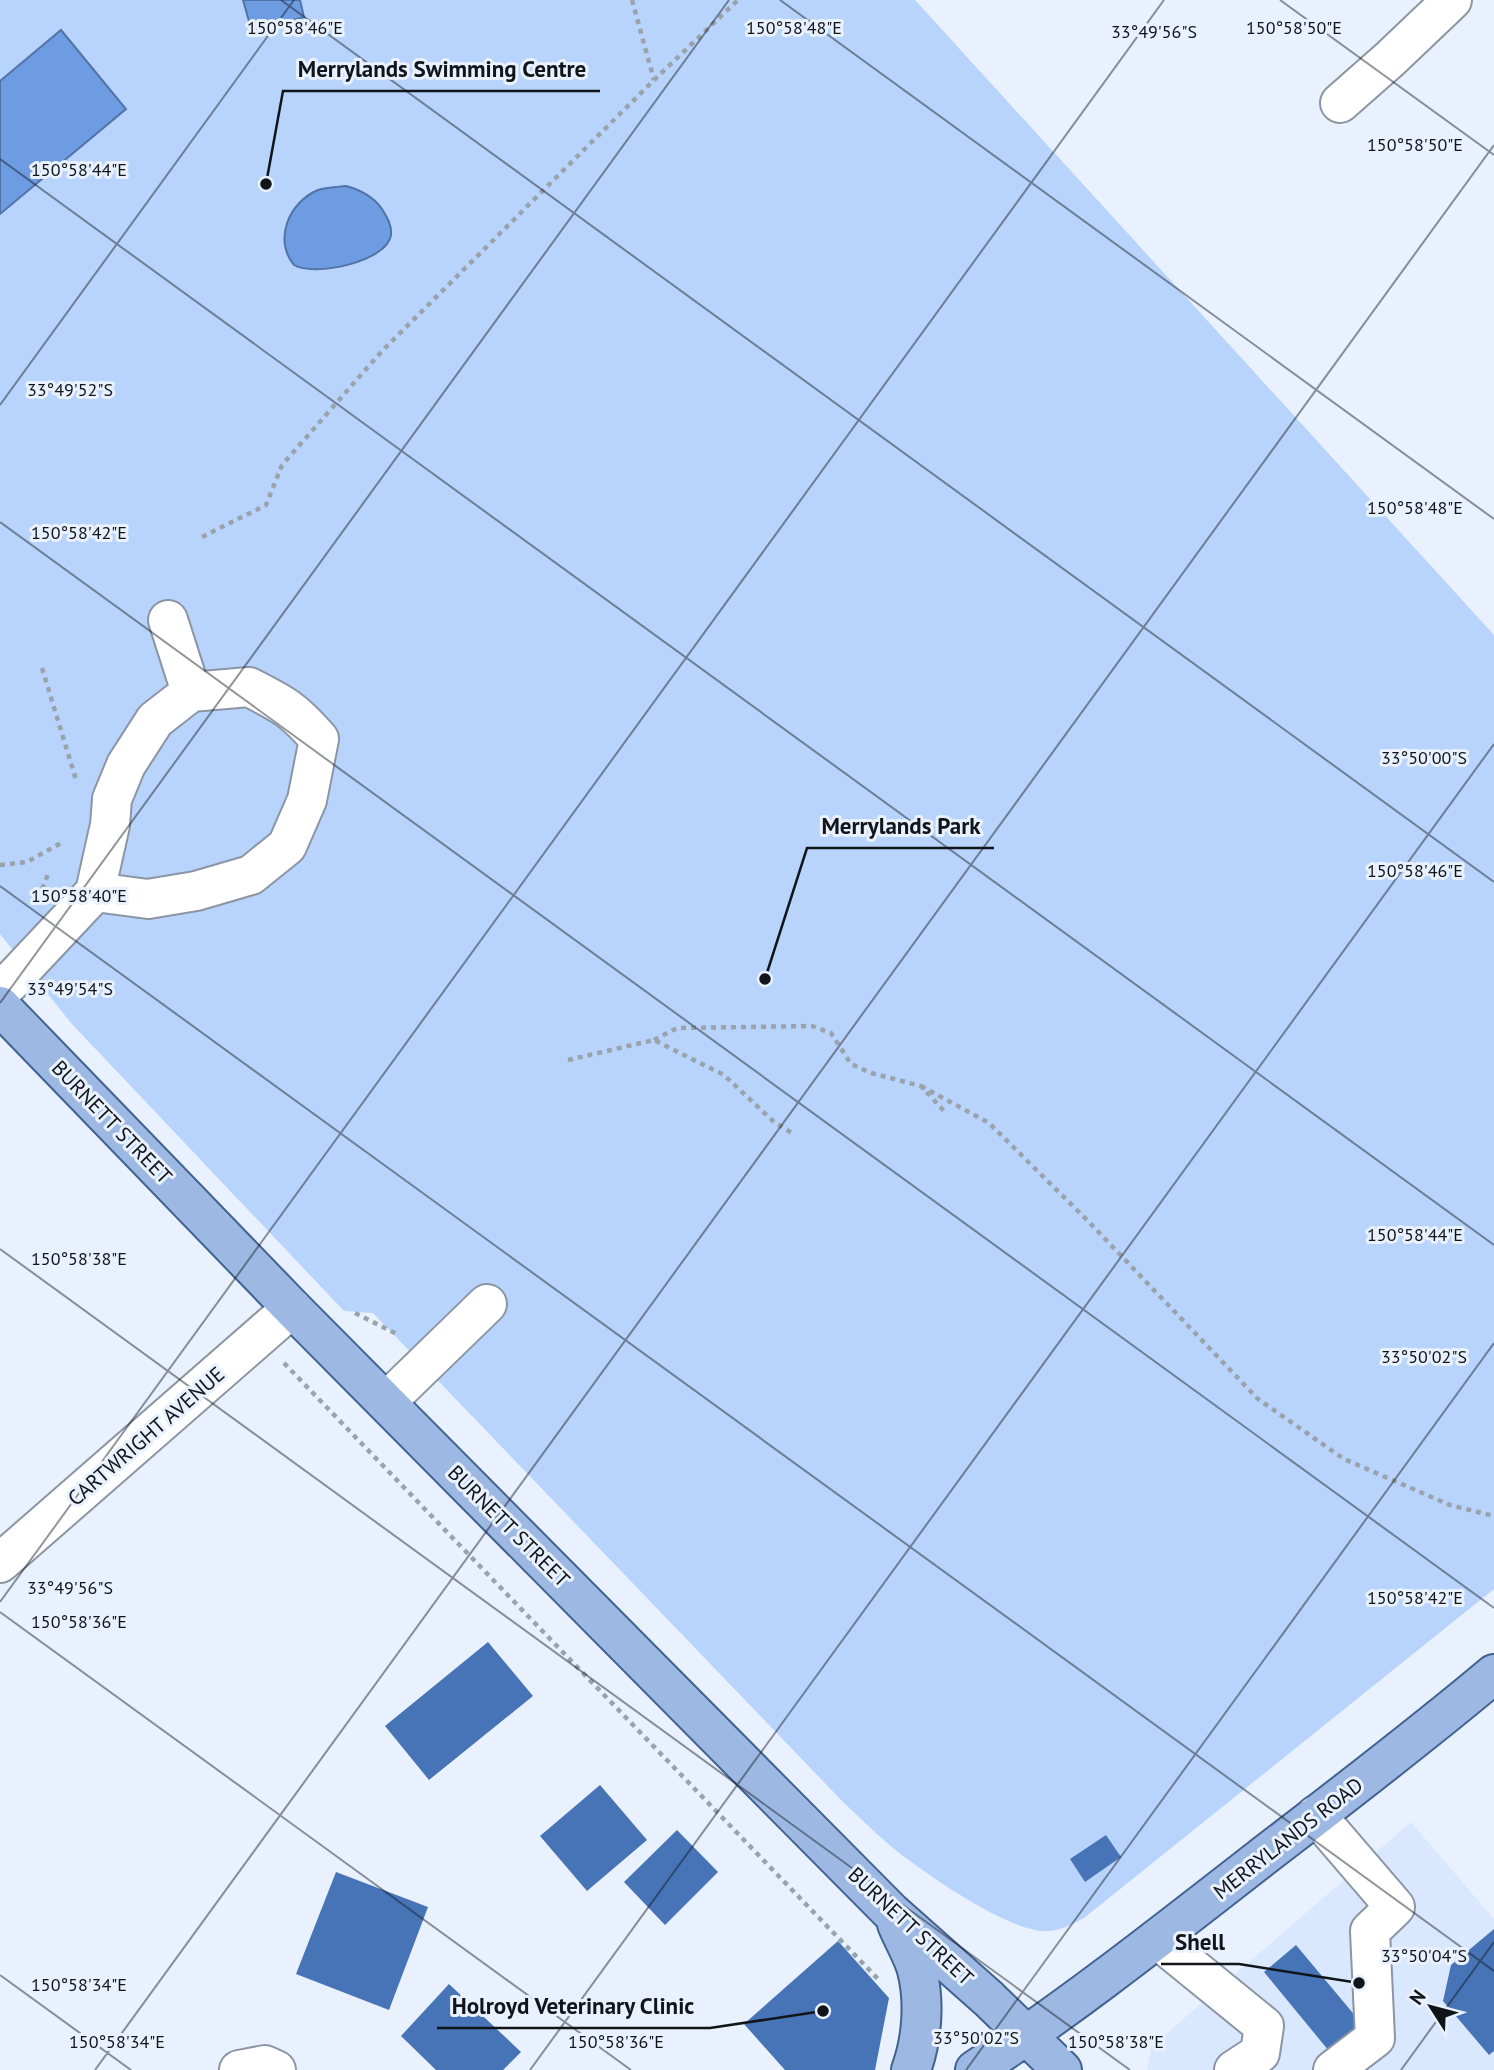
<svg xmlns="http://www.w3.org/2000/svg" width="1494" height="2070" font-family="'PT Sans',sans-serif">
<rect width="100%" height="100%" fill="#e8f1fd"/>
<path fill="#d9e8fe" d="M1411,1822L1494,1919V2070H1147L1151,2047Z"/>
<path fill="#b9d4fc" d="M0,0H915L1494,635V1589L1084,1918C1072,1924 1062,1930 1049,1931C1014,1934 940,1883 910,1861C887,1845 866,1823 845,1804L373,1313L344,1311L71,1023L0,934Z"/>
<path fill="#6d9ce2" stroke="#5174a6" stroke-width="2" d="M243,0H300L304,17L252,32Z
M61,30L126,109L0,214V81Z
M346,186C361,190 373,196 382,209C387,217 392,225 391,235C387,262 314,277 294,265C273,240 289,202 318,190C326,187 337,187 346,186Z"/>
<path fill="#4774b7" d="M488,1642L533,1696L429,1780L385,1726Z
M600,1785L647,1840L587,1891L540,1836Z
M677,1830L718,1872L665,1925L624,1882Z
M1106,1835L1121,1857L1085,1882L1070,1859Z
M336,1872L428,1907L389,2010L296,1974Z
M1494,1929V2051L1489,2055L1443,2001L1451,1965Z
M838,1941L889,1998L875,2070H785L744,2024Z
M1296,1945L1362,2024L1329,2051L1264,1972Z
M449,1984L521,2052L503,2070H436L401,2036Z"/>
<g fill="none" stroke-linecap="round" stroke-linejoin="round">
<defs>
<path id="minor" d="M1340,103L1390,59L1452,0
M168,620L191,692
M249,687C283,704 294,710 319,739L307,800L287,846L251,875L196,891L148,899L95,892L110,825L112,799L126,765L155,720L191,692Z
M0,993L95,892
M386,1402L487,1304
M0,1563L292,1308
M1316,1815L1395,1907L1370,1931L1375,2038L1333,2070
M1157,1939L1264,2026L1260,2053L1234,2070
M239,2070L265,2065L276,2070"/>
<path id="major" d="M0,1006L292,1308L891,1912L989,1999L1062,2070
M897,1924C903,1939 913,1955 917,1970C925,2002 922,2040 911,2070
M975,2070C1074,2005 1167,1931 1261,1858C1339,1798 1418,1738 1494,1674"/>
</defs>
<use href="#minor" stroke="#8b95a3" stroke-width="42"/>
<use href="#major" stroke="#416291" stroke-width="42"/>
<path stroke="#9aa2ab" stroke-width="4.5" stroke-dasharray="5 5" stroke-linecap="butt" d="M632,0L654,80
M202,537L266,505L282,465L382,351L654,80L738,0
M42,668L77,783
M0,865L27,862L61,843
M42,889L49,872
M654,1040L677,1028L812,1026L831,1033L851,1064L871,1073L921,1086L944,1111
M568,1060L654,1040L724,1075L774,1122L792,1133
M921,1086L989,1123L1087,1220L1258,1399L1344,1459L1450,1505L1494,1516
M355,1313L397,1334
M284,1363L878,1979"/>
<use href="#minor" stroke="#fff" stroke-width="38"/>
<use href="#major" stroke="#9db9e3" stroke-width="38"/>
</g>
<path fill="none" stroke="#11151a" stroke-width="2" stroke-opacity="0.45" d="M281,0L1494,882M780,0L1494,519M1280,0L1494,155M0,159L1494,1245M0,405L294,0M0,522L1494,1608M0,886L1494,1971M0,1003L729,0M0,1249L1130,2070M0,1602L1164,0M0,1612L631,2070M0,1975L131,2070M95,2070L1494,145M530,2070L1494,744M966,2070L1494,1343M1401,2070L1494,1942"/>
<g text-anchor="middle" dominant-baseline="central" stroke-width="6" stroke-linejoin="round" paint-order="stroke">
<g font-size="21" fill="#11151a" stroke="#e8f1fd">
<text transform="translate(112 1122) rotate(46)">BURNETT STREET</text>
<text transform="translate(146 1436) rotate(-41)">CARTWRIGHT AVENUE</text>
<text transform="translate(509 1526) rotate(45)">BURNETT STREET</text>
<text transform="translate(1288 1838) rotate(-38)">MERRYLANDS ROAD</text>
<text transform="translate(911 1926) rotate(43)">BURNETT STREET</text>
</g>
</g>
<g font-size="18" text-anchor="middle" fill="#11151a" stroke="#e8f1fd" stroke-width="6" stroke-linejoin="round" paint-order="stroke">
<text x="295" y="34">150°58'46"E</text>
<text x="794" y="34">150°58'48"E</text>
<text x="1294" y="34">150°58'50"E</text>
<text x="1154" y="38">33°49'56"S</text>
<text x="1415" y="151">150°58'50"E</text>
<text x="79" y="176">150°58'44"E</text>
<text x="70" y="396">33°49'52"S</text>
<text x="1415" y="514">150°58'48"E</text>
<text x="79" y="539">150°58'42"E</text>
<text x="1424" y="764">33°50'00"S</text>
<text x="1415" y="877">150°58'46"E</text>
<text x="79" y="902">150°58'40"E</text>
<text x="70" y="995">33°49'54"S</text>
<text x="1415" y="1241">150°58'44"E</text>
<text x="79" y="1265">150°58'38"E</text>
<text x="1424" y="1363">33°50'02"S</text>
<text x="70" y="1594">33°49'56"S</text>
<text x="1415" y="1604">150°58'42"E</text>
<text x="79" y="1628">150°58'36"E</text>
<text x="1424" y="1962">33°50'04"S</text>
<text x="79" y="1991">150°58'34"E</text>
<text x="976" y="2044">33°50'02"S</text>
<text x="117" y="2048">150°58'34"E</text>
<text x="616" y="2048">150°58'36"E</text>
<text x="1116" y="2048">150°58'38"E</text>
</g>
<path fill="none" stroke="#11151a" stroke-width="2.5" d="M266 184L283 91H600M765 979L807 848H994M1359 1983L1239 1964H1161M823 2011L710 2028H437"/>
<g fill="#11151a" stroke="#e8f1fd" stroke-width="2.5">
<circle cx="266" cy="184" r="7"/>
<circle cx="765" cy="979" r="7"/>
<circle cx="1359" cy="1983" r="7"/>
<circle cx="823" cy="2011" r="7"/>
</g>
<g font-size="23" text-anchor="middle" font-weight="bold" fill="#11151a" stroke="#e8f1fd" stroke-width="6" stroke-linejoin="round" paint-order="stroke">
<text x="442" y="77">Merrylands Swimming Centre</text>
<text x="901" y="834">Merrylands Park</text>
<text x="1200" y="1950">Shell</text>
<text x="573" y="2014">Holroyd Veterinary Clinic</text>
</g>
<g transform="translate(1431 2007) rotate(306)" stroke="#e8f1fd" stroke-width="5" paint-order="stroke">
<path d="M0-5L12 26L0 18L-12 26Z" fill="#11151a"/>
<text y="-10" font-size="19" font-weight="bold" text-anchor="middle" fill="#11151a">N</text>
</g>
</svg>
